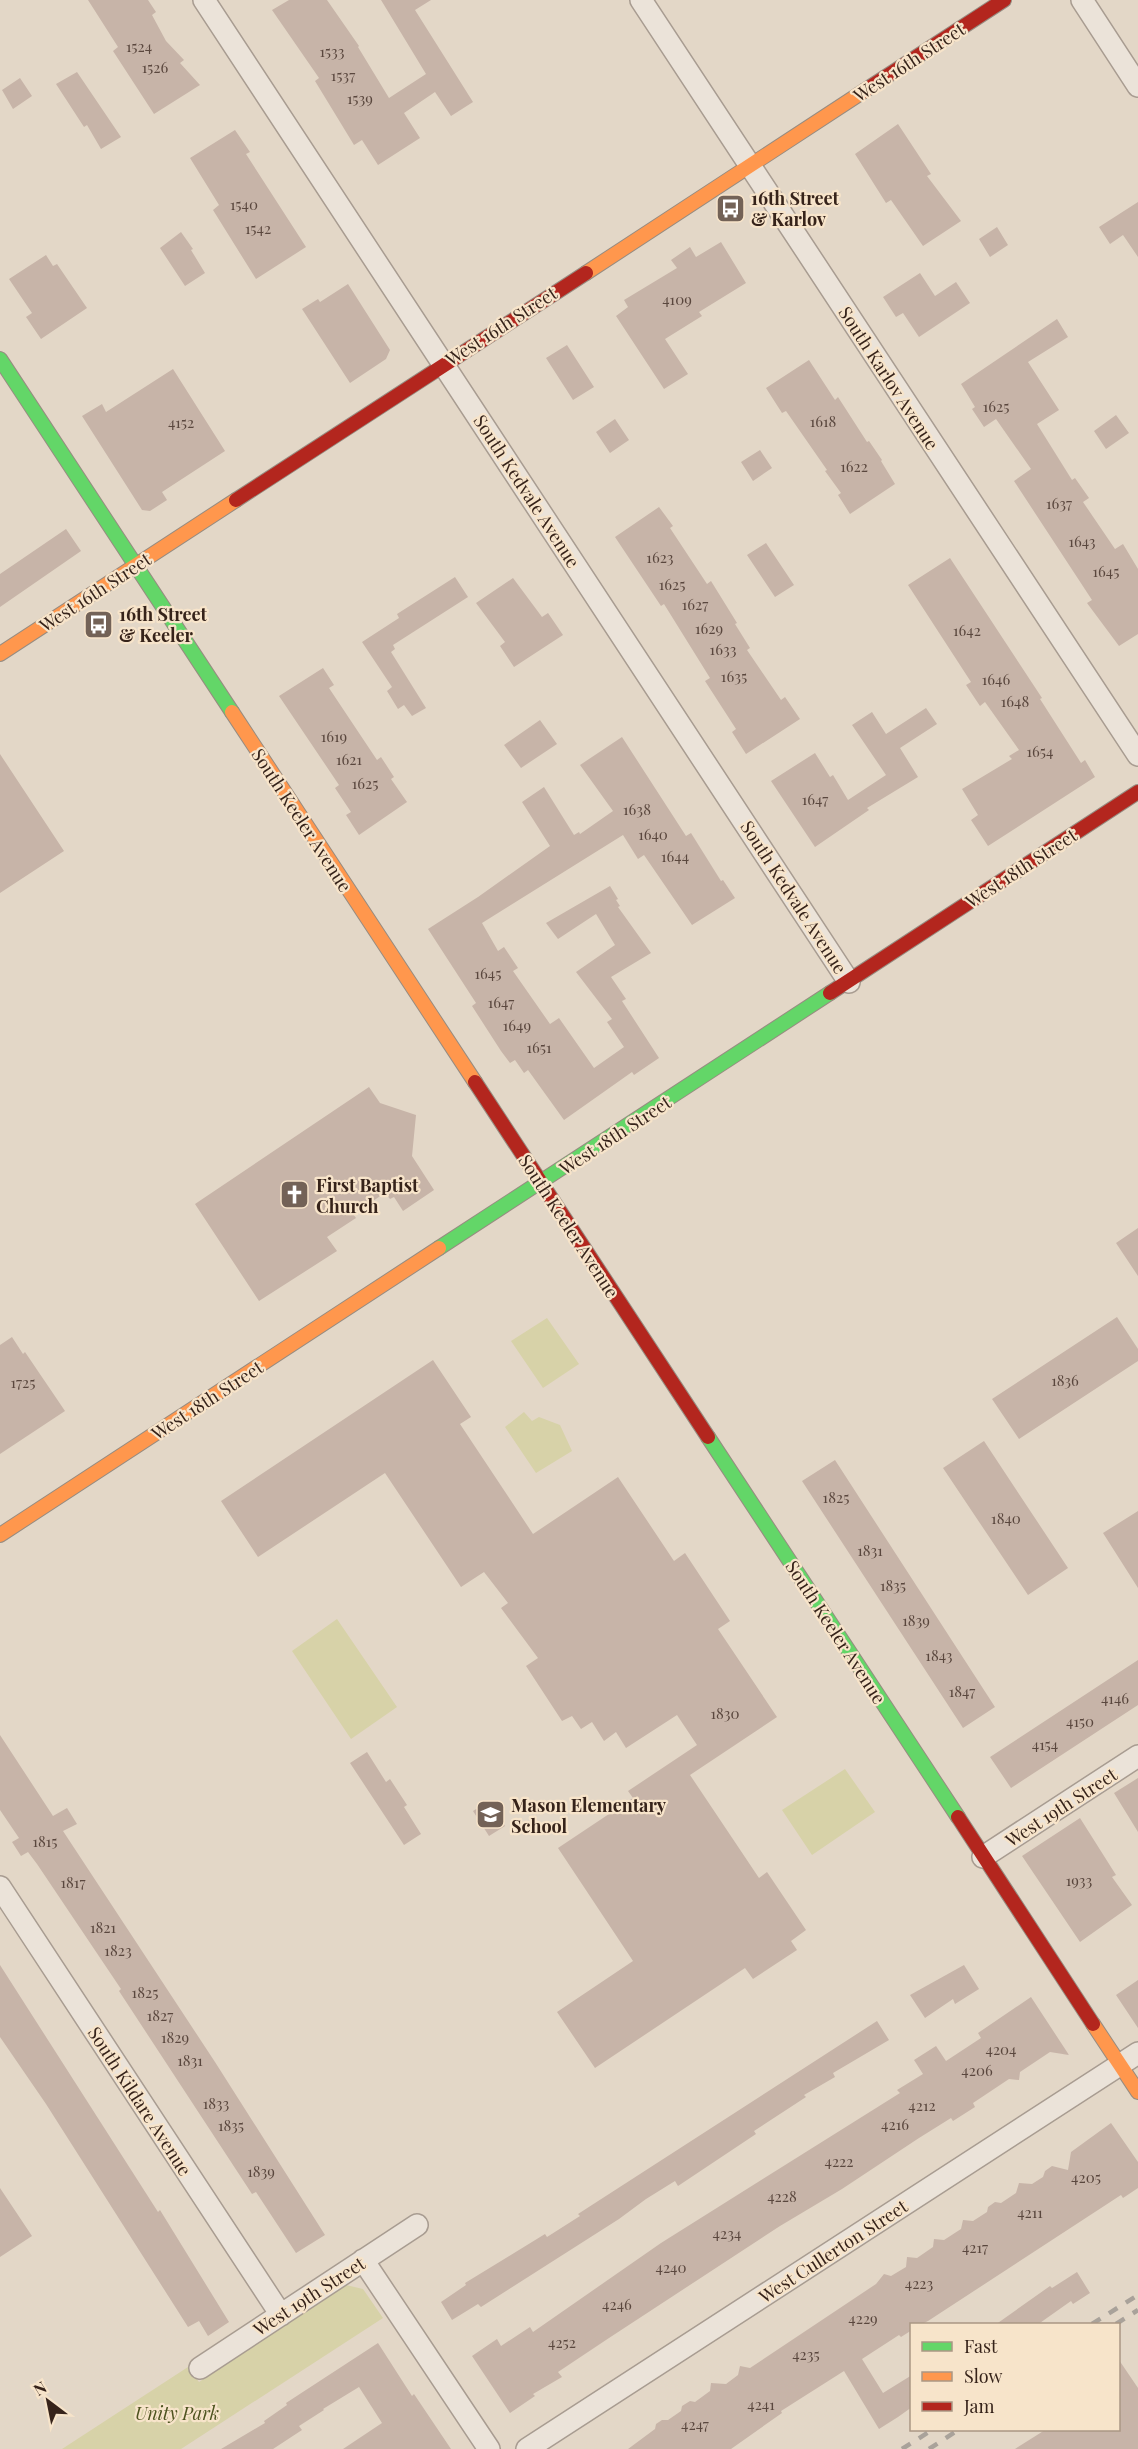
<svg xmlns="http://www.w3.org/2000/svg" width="1138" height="2449" font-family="'Playfair Display',serif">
<rect width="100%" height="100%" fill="#e3d7c7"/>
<path fill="#d7d2a8" d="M547,1318L579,1364L543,1388L511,1341Z
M524,1412L532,1421L539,1417L560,1425L572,1451L536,1473L505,1427Z
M337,1619L397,1707L351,1739L292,1651Z
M845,1769L875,1812L812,1855L782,1810Z
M346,2285L363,2289L383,2318L181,2449H62L188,2367L199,2382Z"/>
<path fill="#c7b4a8" d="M88,0H148L156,12L152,15L166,41L184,60L180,63L200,85L154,114L113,51L118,47Z
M289,0H327L359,46L358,47L389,98L426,74L381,0H431L415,10L473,102L451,116L435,92L404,113L420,138L378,165L362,140L354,145L315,81L319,78L272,10Z
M77,72L121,137L101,149L87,125L84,127L56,84Z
M20,78L32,96L13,109L2,90Z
M898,124L931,174L927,176L961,221L923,246L891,200L886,203L855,154Z
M235,130L250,152L246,154L306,247L256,279L213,210L219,205L190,158Z
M1138,202V257L1123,235L1110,244L1099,227Z
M997,227L1008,245L990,257L979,239Z
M181,232L193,249L191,250L205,273L185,286L160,248Z
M721,242L746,283L699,312L702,316L665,339L688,374L664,389L616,316L628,307L624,300L677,268L671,260L690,247L696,257Z
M46,255L53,266L57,264L87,308L41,339L26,317L32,313L9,279Z
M920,273L935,296L956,282L970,303L919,337L903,313L896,317L883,297Z
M348,284L390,350L386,359L350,383L302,309L318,299L320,302Z
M1057,319L1068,337L1028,362L1059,410L1037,424L1072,480L1075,478L1089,498L1083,502L1115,549L1123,544L1138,569V634L1119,646L1087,603L1092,600L1014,481L1031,469L996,419L984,427L972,409L975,407L961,384Z
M567,345L594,387L573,400L546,358Z
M809,360L835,400L838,397L867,442L869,441L882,460L881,461L895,484L850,514L838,495L841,493L825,471L827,470L786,411L782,413L766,388Z
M173,369L225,451L162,492L167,500L150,511L142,510L82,416L102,404L106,412Z
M1116,415L1129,433L1106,449L1094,431Z
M615,419L629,440L610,453L596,432Z
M760,450L772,468L753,481L741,462Z
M659,507L673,526L670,528L707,584L711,581L737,623L735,624L750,648L747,650L781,700L785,697L800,719L746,754L732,732L736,729L705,681L710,678L664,604L661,606L615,537Z
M66,529L81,551L0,607V574Z
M766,543L794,585L775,597L747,555Z
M950,558L1042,698L1040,699L1081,763L1085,760L1095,777L988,846L971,820L978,815L962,789L1012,759L1009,756L1019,750L985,702L980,706L966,685L971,682L908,585Z
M455,577L468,597L393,645L395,649L391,652L426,708L412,716L404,705L398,709L387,691L392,687L362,642L399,618L397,614Z
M513,578L542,617L548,613L563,635L514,667L500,646L505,642L476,603Z
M323,668L334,685L329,688L377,760L381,757L394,777L391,779L407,802L359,835L346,815L351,812L335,788L339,785L279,696Z
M926,708L937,724L900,748L918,777L867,808L869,810L815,847L771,781L815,753L830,777L833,775L848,800L886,775L852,725L872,712L886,734Z
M540,720L557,744L521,768L504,745Z
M622,737L686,836L691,833L721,881L723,880L735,898L692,925L644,855L638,859L623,835L482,923L498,951L504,947L518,968L513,971L550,1024L559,1018L594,1068L624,1047L607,1022L612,1019L576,972L615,945L596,914L558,939L546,923L610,886L618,899L616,900L620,906L618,907L651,953L611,977L626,999L622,1001L659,1058L634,1075L632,1072L564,1120L528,1070L524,1073L515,1060L510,1063L501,1051L472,1006L476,1003L428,929L478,897L550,846L522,802L544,787L574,835L579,832L580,834L613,811L580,765Z
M0,754L64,851L0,893Z
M369,1087L380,1103L416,1115L412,1156L434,1190L403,1211L394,1197L390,1199L385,1193L353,1214L356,1218L327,1237L337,1251L259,1301L195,1204Z
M1138,1228V1276L1116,1243Z
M1117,1317L1138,1349V1361L1019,1439L992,1399Z
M12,1337L23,1354L25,1352L65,1411L0,1454V1345Z
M433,1360L471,1417L460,1424L533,1534L618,1477L674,1561L685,1553L730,1621L718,1629L777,1717L690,1775L759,1878L767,1872L806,1930L791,1941L797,1950L753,1979L745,1968L595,2068L557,2012L633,1961L558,1848L633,1798L628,1791L697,1745L677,1715L626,1748L616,1732L604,1741L592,1722L581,1729L572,1716L562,1721L526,1666L538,1658L501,1608L508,1603L484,1572L461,1587L385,1473L258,1557L221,1501Z
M984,1441L1068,1568L1028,1595L943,1468Z
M835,1460L995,1707L963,1728L802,1481Z
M1138,1511V1588L1103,1533Z
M1138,1660V1705L1011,1788L990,1757Z
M0,1735L53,1816L67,1808L77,1824L63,1831L215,2062L325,2235L296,2253L256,2192L252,2194L119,1991L121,1989L37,1864L28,1852L21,1856L12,1842L19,1838L0,1810Z
M367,1752L386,1782L390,1779L407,1805L404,1807L421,1834L404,1845L350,1763Z
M1138,1778V1832L1114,1793Z
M489,1801L505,1826L489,1836L473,1811Z
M1080,1818L1116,1875L1112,1877L1132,1905L1080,1942L1022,1856Z
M0,1965L158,2212L160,2210L229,2322L208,2336L199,2321L188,2327L46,2104L0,2037Z
M964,1965L979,1989L955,2004L953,1999L925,2018L910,1995Z
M1138,1980V2028L1116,1995Z
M1031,1997L1069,2055L1050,2052L1020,2072L1019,2080L1009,2079L973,2103L975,2107L953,2121L951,2118L919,2138L842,2189L780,2226L609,2338L558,2372L562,2377L533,2394L535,2396L510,2413L472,2356L497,2339L501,2346L530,2327L533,2332L661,2243L900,2093L897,2090L923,2074L914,2060L936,2046L946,2061L981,2038L978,2033Z
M877,2021L889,2040L833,2073L835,2077L804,2095L806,2097L754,2131L756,2134L678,2186L675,2181L646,2199L619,2219L481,2307L478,2304L452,2320L441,2302L466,2285L465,2283L545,2234L547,2237L580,2216L578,2214Z
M1111,2123L1138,2162V2188L1123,2198L1121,2195L928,2321L920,2325H912V2330L901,2337L899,2335L862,2359L883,2393L912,2375V2407L898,2417L879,2429L844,2371L781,2411L782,2413L731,2449H628L655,2429L656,2424L662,2420H668L681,2411L682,2406L690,2401L695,2402L710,2391L711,2383L726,2384L738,2375L740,2366L750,2368L876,2284L884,2274L891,2276L906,2267L907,2257L917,2258L933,2247L934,2239L944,2240L961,2229L963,2220L973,2221L987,2212L988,2207L995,2202L1001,2203L1016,2193L1019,2183L1032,2184L1043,2177L1045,2171L1052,2166L1068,2170L1071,2152Z
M0,2188L32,2236L0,2257Z
M1077,2272L1090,2293L1073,2304L1071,2301L1037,2325H995L1050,2286L1052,2288Z
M378,2343L412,2396L414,2394L451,2449H343L382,2423L359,2387L323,2409L324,2410L299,2426L302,2430L273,2449H221L265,2423L264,2421L287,2405L286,2403Z
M1119,2360L1138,2388V2449H1015L1045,2430H1119Z"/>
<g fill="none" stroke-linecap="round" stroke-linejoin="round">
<defs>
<path id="street" d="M204,0L849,982
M641,0L1138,755
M1082,0L1138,86
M983,1857L1138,1756
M0,1887L281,2315
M363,2260L489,2449
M200,2368L417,2225
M527,2449L1138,2053"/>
<path id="fast" d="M0,359L232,712
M439,1248L830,993
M708,1437L958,1817"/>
<path id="slow" d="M586,273L864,91
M0,654L236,500
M232,712L475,1082
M0,1535L439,1248
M1093,2024L1138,2092"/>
<path id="jam" d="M864,91L1004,0
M236,500L586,273
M830,993L1138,792
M475,1082L708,1437
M958,1817L1093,2024"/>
</defs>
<use href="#street" stroke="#a89c91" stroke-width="24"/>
<use href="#fast" stroke="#978c81" stroke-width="16"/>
<use href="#slow" stroke="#978c81" stroke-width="16"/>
<use href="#jam" stroke="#978c81" stroke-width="16"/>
<use href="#street" stroke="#ebe3d9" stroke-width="21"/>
<use href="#fast" stroke="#63d668" stroke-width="14"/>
<use href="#slow" stroke="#ff974d" stroke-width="14"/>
<use href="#jam" stroke="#b3261e" stroke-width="14"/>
<path stroke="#a9a29a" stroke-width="4.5" stroke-dasharray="10 10" stroke-linecap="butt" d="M1092,2324L1138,2295
M1116,2324L1138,2310
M902,2449L932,2430
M929,2449L958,2430"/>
</g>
<defs>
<symbol id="bus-square" viewBox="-11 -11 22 22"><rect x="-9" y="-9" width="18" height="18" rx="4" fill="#736257" stroke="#f7e4ca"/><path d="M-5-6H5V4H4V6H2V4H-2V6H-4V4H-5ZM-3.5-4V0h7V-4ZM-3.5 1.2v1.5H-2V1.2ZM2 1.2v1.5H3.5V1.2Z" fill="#fff"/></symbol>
<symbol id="church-square" viewBox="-11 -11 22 22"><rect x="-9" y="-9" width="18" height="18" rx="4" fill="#736257" stroke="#f7e4ca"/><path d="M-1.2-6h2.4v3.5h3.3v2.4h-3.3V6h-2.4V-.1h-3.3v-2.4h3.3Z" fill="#fff"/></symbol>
<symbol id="school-square" viewBox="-11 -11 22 22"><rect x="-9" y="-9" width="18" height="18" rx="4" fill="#736257" stroke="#f7e4ca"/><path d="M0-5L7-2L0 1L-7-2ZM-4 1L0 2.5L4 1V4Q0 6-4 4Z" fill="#fff"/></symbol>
</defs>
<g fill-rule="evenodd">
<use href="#bus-square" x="714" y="192" width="33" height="33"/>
<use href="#bus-square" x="82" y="608" width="33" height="33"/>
<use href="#church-square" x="278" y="1178" width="33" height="33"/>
<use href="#school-square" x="474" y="1798" width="33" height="33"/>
</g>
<g text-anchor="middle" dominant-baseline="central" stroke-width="4.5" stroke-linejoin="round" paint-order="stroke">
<g font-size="15" fill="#5a473e">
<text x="139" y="46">1524</text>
<text x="332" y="51">1533</text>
<text x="155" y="67">1526</text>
<text x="343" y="75">1537</text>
<text x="360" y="98">1539</text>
<text x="244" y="204">1540</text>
<text x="258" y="228">1542</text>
<text x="677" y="299">4109</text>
<text x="996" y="406">1625</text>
<text x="823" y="421">1618</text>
<text x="181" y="422">4152</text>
<text x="854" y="466">1622</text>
<text x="1059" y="503">1637</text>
<text x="1082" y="541">1643</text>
<text x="660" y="557">1623</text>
<text x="1106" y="571">1645</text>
<text x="672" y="584">1625</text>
<text x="695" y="604">1627</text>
<text x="709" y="628">1629</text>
<text x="967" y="630">1642</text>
<text x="723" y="649">1633</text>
<text x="734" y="676">1635</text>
<text x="996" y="679">1646</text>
<text x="1015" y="701">1648</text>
<text x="334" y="736">1619</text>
<text x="1040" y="751">1654</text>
<text x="349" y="759">1621</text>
<text x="365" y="783">1625</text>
<text x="815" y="799">1647</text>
<text x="637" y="809">1638</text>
<text x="653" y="834">1640</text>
<text x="675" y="856">1644</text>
<text x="488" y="973">1645</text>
<text x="501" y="1002">1647</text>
<text x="517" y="1025">1649</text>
<text x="539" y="1047">1651</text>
<text x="1065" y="1380">1836</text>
<text x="23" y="1382">1725</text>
<text x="836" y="1497">1825</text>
<text x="1006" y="1518">1840</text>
<text x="870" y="1550">1831</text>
<text x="893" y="1585">1835</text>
<text x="916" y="1620">1839</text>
<text x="939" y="1655">1843</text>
<text x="962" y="1691">1847</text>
<text x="1115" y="1698">4146</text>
<text x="725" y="1713">1830</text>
<text x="1080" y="1721">4150</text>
<text x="1045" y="1744">4154</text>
<text x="45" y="1841">1815</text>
<text x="1079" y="1880">1933</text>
<text x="73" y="1882">1817</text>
<text x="103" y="1927">1821</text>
<text x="118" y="1950">1823</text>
<text x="145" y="1992">1825</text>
<text x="160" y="2015">1827</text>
<text x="175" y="2037">1829</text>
<text x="1001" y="2049">4204</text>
<text x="190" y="2060">1831</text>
<text x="977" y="2070">4206</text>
<text x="216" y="2103">1833</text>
<text x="922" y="2105">4212</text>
<text x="895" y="2124">4216</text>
<text x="231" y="2125">1835</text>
<text x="839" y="2161">4222</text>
<text x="261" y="2171">1839</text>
<text x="1086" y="2177">4205</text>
<text x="782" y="2196">4228</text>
<text x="1030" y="2212">4211</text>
<text x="727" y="2233">4234</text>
<text x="975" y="2247">4217</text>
<text x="671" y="2267">4240</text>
<text x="919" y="2283">4223</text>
<text x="617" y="2304">4246</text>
<text x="863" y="2318">4229</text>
<text x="562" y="2342">4252</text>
<text x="806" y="2354">4235</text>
<text x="761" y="2404">4241</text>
<text x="695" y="2424">4247</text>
</g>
<g font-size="18" fill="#36231a" stroke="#f7e4ca">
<text transform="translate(909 62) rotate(-33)">West 16th Street</text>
<text transform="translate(501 326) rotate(-33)">West 16th Street</text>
<text transform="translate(889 378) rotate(57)">South Karlov Avenue</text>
<text transform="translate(527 491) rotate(57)">South Kedvale Avenue</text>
<text transform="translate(95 592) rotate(-33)">West 16th Street</text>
<text transform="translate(302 820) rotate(57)">South Keeler Avenue</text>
<text transform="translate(1021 868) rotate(-33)">West 18th Street</text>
<text transform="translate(794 897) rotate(57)">South Kedvale Avenue</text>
<text transform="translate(615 1135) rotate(-33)">West 18th Street</text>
<text transform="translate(569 1226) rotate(57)">South Keeler Avenue</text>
<text transform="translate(207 1400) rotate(-33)">West 18th Street</text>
<text transform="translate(836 1632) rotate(57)">South Keeler Avenue</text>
<text transform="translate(1061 1807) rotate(-33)">West 19th Street</text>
<text transform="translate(140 2101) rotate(57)">South Kildare Avenue</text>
<text transform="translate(833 2251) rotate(-33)">West Cullerton Street</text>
<text transform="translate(309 2296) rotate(-33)">West 19th Street</text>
</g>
<g font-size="18" font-weight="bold" fill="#36231a" stroke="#f7e4ca" text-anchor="start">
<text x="751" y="198">16th Street<tspan x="751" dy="21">&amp; Karlov</tspan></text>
<text x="119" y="614">16th Street<tspan x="119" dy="21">&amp; Keeler</tspan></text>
<text x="316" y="1185">First Baptist<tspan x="316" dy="21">Church</tspan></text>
<text x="511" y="1805">Mason Elementary<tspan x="511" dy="21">School</tspan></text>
</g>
<g font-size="18" font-style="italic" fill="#4d531f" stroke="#f7e4ca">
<text x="177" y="2413">Unity Park</text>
</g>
</g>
<rect x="910" y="2323" width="210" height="108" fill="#f7e4ca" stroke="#aa9784" stroke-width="1.5"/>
<rect x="922" y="2342" width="30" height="9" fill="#63d668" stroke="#aa9784" stroke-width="1.5"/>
<text x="964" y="2353" font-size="18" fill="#36231a">Fast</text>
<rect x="922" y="2372" width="30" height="9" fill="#ff974d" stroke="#aa9784" stroke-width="1.5"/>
<text x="964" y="2383" font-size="18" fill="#36231a">Slow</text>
<rect x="922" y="2402" width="30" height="9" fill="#b3261e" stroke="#aa9784" stroke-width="1.5"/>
<text x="964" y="2413" font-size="18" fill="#36231a">Jam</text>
<g transform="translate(48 2401) rotate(328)" stroke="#f7e4ca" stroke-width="4.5" paint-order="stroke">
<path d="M0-4.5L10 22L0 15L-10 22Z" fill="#36231a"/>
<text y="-9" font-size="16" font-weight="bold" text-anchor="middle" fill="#36231a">N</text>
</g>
</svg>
